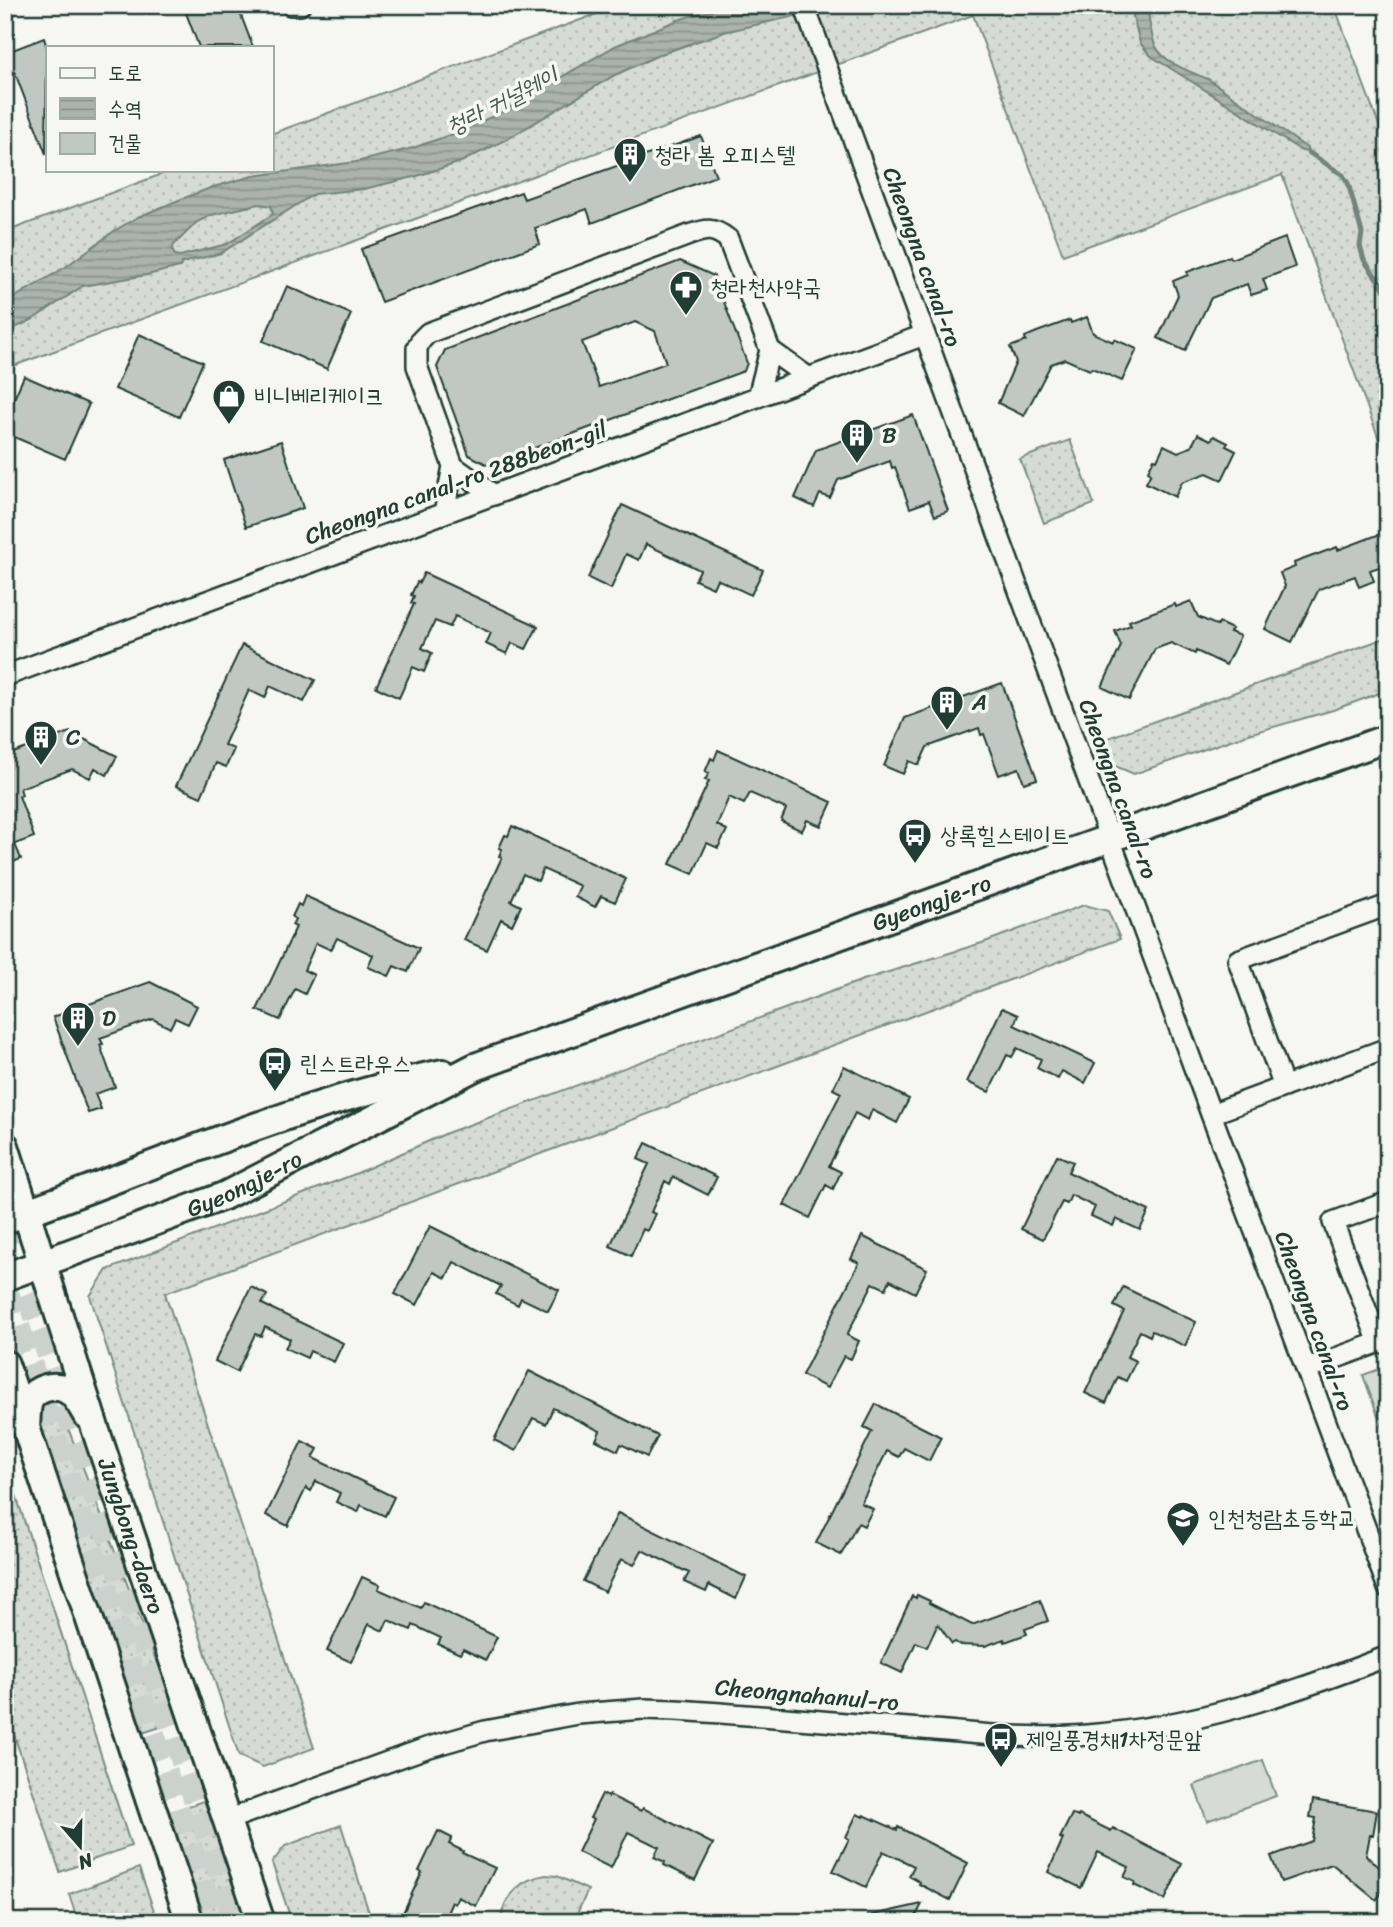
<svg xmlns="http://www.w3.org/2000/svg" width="1393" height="1927" font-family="Sriracha,'Poor Story',sans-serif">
<defs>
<pattern id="grass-dots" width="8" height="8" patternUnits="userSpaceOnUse" patternTransform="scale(1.75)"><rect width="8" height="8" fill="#d6dbd6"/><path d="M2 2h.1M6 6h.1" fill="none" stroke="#b7bdb8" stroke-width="1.8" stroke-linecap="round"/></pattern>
<pattern id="water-rules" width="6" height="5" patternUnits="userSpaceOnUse" patternTransform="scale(1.75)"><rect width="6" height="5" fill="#aab3ae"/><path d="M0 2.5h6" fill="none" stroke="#8a938e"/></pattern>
</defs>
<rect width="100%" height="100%" fill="#f6f6f2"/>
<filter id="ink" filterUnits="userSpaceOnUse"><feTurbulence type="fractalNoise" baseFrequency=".0143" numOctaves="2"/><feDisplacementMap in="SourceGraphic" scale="14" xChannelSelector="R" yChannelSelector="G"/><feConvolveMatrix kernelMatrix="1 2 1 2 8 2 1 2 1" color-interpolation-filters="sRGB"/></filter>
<g filter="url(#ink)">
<path fill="url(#grass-dots)" stroke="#7a8c85" stroke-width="2" d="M621,5H1334L1388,149V464L1282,175L1063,255L973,15L5,369V232L173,170H271V134Z
M1070,440L1094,504L1044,523L1020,459Z
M1388,637V690L1333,710L1245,735L1134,774L1115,766L1105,739Z
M1084,905L1108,911L1120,939L165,1293L314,1748L263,1767L239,1756L90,1296L107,1270L355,1174L447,1133L863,980L985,942Z
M51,1412L62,1416L68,1428L179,1721L139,1734L107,1626L39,1425L44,1415Z
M5,1462L131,1846L60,1872L5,1708Z
M206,1800L248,1922H205L196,1901L165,1814Z
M341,1825L372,1922H292L272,1863L285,1846Z
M139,1868L158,1922H78L69,1894Z
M546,1875L557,1876L588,1890L573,1922H500C505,1895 520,1879 546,1875Z"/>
<path fill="#d6dbd6" stroke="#7a8c85" stroke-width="2" d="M1388,1366V1443L1363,1375Z
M1263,1760L1276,1796L1207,1821L1194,1785Z"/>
<path fill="url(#water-rules)" stroke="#72847d" stroke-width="2" fill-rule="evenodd" d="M738,5H844L724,32L661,54L615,75L509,138L461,162L414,177L364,189L314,194L221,253L182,263L180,267L147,275L83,286L32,320L5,333V303L64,268L114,231L138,217L179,200L213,187L253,176L356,162L413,148L458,132L500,113L615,46L678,20L700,13ZM259,204L271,206L273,214L227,244L180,256L175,255L172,250L174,245L197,222L212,215Z
M1130,5H1147C1149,18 1150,33 1155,45C1163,63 1191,72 1208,79L1294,139L1307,148L1308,152L1302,151L1151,56L1140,43Z"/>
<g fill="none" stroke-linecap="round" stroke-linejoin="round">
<path stroke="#72847d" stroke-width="5" d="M1308,152L1343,175L1348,183L1362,233L1360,246L1364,260L1388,294"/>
</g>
<path fill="#c1c8c3" stroke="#1f3d34" stroke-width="2" fill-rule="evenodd" d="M183,5H237L253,47H199Z
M44,38L47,48L46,154L7,52Z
M701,136L716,176L592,223L587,209L535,228L540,244L381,302L361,249L521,192L524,199Z
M1285,238L1295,267L1263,279L1267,290L1251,295L1247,284L1211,298L1185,351L1158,338L1178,295L1173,281L1188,275L1187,272L1230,256L1231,259Z
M680,261L714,276L747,363L744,371L488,465L469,455L437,367L445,350ZM635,322L655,331L666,363L599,387L582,342Z
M287,286L351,314L327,369L263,341Z
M1087,317L1093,333L1113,342L1114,339L1137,349L1122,381L1092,368L1090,370L1065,359L1051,364L1024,416L998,403L1016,362L1010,347L1026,341L1025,337L1037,332L1070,320L1071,323Z
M139,334L203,362L179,417L115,389Z
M24,376L89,404L65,459L5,433V419Z
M913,415L948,511L935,516L929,501L910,508L895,467L892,468L890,461L838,480L830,498L820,494L814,507L795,498L816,450Z
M1198,434L1211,440L1214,436L1228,443L1226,446L1236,451L1222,480L1207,473L1182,482L1175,497L1146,483L1151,473L1148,471L1154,459L1157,460L1164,445L1178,452L1191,447Z
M281,441L303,508L246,527L224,460Z
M622,505L763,570L751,595L717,579L713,588L695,580L700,570L646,544L639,560L626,554L611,589L588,578Z
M1388,531V564L1370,570L1374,581L1359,587L1355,576L1319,589L1292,642L1265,629L1285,586L1280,573L1295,567L1294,563L1337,547L1338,550Z
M424,573L538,626L526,649L512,643L507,654L486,644L491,633L455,616L450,627L435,621L422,648L432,653L424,672L413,667L399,698L376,687L414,604L411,603L414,596L411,595L417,582L419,583Z
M1191,601L1198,617L1218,626L1219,623L1232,629L1230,632L1240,636L1226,665L1196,651L1195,654L1171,643L1155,649L1129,700L1102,687L1121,646L1115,631L1131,625L1129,621L1175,604L1176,607Z
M242,645L315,680L304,702L270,686L265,698L249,690L224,745L234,749L226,767L216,763L201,797L176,786Z
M1002,683L1037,779L1024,783L1019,768L999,775L984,734L981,735L979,728L927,747L919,765L909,761L903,774L884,766L905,718Z
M70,732L117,756L107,775L95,768L90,778L72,769L20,788L22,795L19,796L34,837L15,844L21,859L5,865V752H7L8,755Z
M718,750L832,802L821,826L807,820L802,831L781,821L786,809L750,793L744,804L729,797L717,825L727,830L718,848L707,843L693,874L670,864L709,781L705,780L709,773L705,772L711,758L714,760Z
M512,826L626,879L615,902L601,896L595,907L575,897L580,886L543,869L538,881L523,874L511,901L521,906L512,925L501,919L487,950L464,940L502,857L499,856L502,849L499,848L505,835L508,836Z
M305,896L419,948L408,972L394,966L389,976L368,967L373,955L337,938L331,950L316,943L304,970L314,975L305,994L295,989L280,1020L257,1010L296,927L292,925L295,919L292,917L298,904L301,906Z
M150,982L197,1006L188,1024L175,1018L170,1028L153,1019L100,1038L103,1044L100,1045L115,1087L95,1094L101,1109L88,1113L53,1017Z
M1002,1008L1018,1015L1014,1025L1095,1063L1085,1083L1062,1071L1058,1079L1037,1068L1041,1059L1017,1048L1012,1057L1007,1055L989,1092L967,1082Z
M844,1066L909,1099L897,1123L872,1110L868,1120L855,1113L829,1166L841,1172L833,1189L826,1185L810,1218L784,1205L841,1093L833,1089Z
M646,1143L717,1177L708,1195L673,1177L670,1184L665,1181L651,1212L655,1214L647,1231L643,1229L631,1256L610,1246L649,1164L638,1159Z
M1057,1155L1073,1162L1068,1172L1149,1211L1140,1230L1116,1219L1113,1226L1091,1216L1095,1207L1071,1195L1067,1204L1062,1202L1043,1239L1021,1229Z
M430,1226L559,1290L548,1311L521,1298L518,1305L496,1294L501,1286L454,1262L446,1278L434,1272L417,1305L395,1294Z
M862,1236L927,1269L915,1293L890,1280L886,1289L873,1283L847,1335L859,1341L851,1359L844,1356L827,1388L802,1375L859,1263L851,1259Z
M251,1287L267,1295L262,1304L343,1343L334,1362L310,1351L307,1358L285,1348L290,1339L265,1327L261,1336L255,1334L237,1372L215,1361Z
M1123,1287L1196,1322L1185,1346L1152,1331L1150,1336L1140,1331L1127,1357L1136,1361L1126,1381L1118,1377L1106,1403L1085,1393L1124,1311L1114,1306Z
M529,1371L658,1436L647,1457L621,1444L618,1451L596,1440L600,1431L553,1408L546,1424L533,1418L516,1451L494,1440Z
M876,1404L941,1437L929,1461L904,1448L899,1457L887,1451L861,1503L873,1509L864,1526L858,1523L841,1555L816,1543L872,1431L864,1427Z
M302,1441L318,1449L313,1458L394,1497L385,1516L361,1505L358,1512L336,1502L340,1493L316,1481L311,1491L306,1488L288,1526L266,1515Z
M618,1513L746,1577L736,1599L709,1585L706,1592L684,1582L689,1573L642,1550L634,1565L621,1559L605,1592L583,1581Z
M362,1577L380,1585L378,1589L421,1608L424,1602L497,1637L486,1660L463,1649L460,1654L438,1644L441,1638L413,1625L411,1630L388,1620L383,1631L369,1624L351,1662L327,1651Z
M917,1595L930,1601L929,1603L972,1625L1040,1600L1048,1621L1025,1629L1027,1634L1005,1642L1004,1639L985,1646L960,1645L955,1642L952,1644L938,1624L927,1647L916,1642L902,1673L881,1663L912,1596L916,1598Z
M602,1794L608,1797L609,1795L641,1811L643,1808L713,1844L695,1880L664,1865L665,1862L654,1857L659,1847L628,1832L611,1868L578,1852L594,1819L590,1818Z
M1313,1800L1377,1811L1373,1835H1370L1366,1856L1388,1874V1886L1376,1900L1332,1864L1281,1882L1271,1856L1312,1841L1316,1818L1310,1817Z
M857,1814L863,1817L864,1815L897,1830L898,1827L968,1863L950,1900L919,1884L920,1882L909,1876L914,1866L883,1851L866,1887L833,1871L849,1839L846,1837Z
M1072,1814L1078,1817L1079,1815L1111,1831L1113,1828L1182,1864L1165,1900L1134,1885L1135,1882L1124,1877L1129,1867L1098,1852L1081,1888L1048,1872L1063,1839L1060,1838Z
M438,1831L452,1838L449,1844L463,1851L462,1853L495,1868L476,1906L458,1897L455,1904L452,1902L443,1922H418L402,1915L422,1872L419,1871Z
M922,1904L913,1922H869L868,1916Z"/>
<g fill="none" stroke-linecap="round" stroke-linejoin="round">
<path stroke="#cbd1cc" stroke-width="26" stroke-dasharray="26 13" stroke-linecap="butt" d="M5,1219L237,1922
M5,1290L214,1922"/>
<defs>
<path id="minor" d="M291,5H300
M804,5L1211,1114L1388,1588
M758,397L770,350L809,378
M453,466L417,366V348L421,340L428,333L689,235C706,229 713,227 728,239L770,350
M444,513L453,466L494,495
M5,676L924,335
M1284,1087L1238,960L1388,905
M1211,1114L1388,1048
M1379,1343L1333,1222L1388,1202
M1306,1369L1388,1339
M227,1820L426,1748L485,1731L578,1714L644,1709L675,1710C758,1715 841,1723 923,1729C978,1734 1033,1740 1087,1735C1192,1727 1290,1694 1388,1656"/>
<g id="secondary">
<path id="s1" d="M5,1146L96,1431L261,1922"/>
<path d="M5,1220C150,1169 291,1104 443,1073"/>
<path id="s2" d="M5,1277L224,1196L475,1067L1388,738"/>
<path d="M5,1364L190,1922"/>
<path d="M26,1427C27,1419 26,1406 30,1399C37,1388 53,1384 65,1389C75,1393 81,1405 86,1414"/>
</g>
</defs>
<use href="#minor" stroke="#1f3d34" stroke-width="24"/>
<use href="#secondary" stroke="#1f3d34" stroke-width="32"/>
<use href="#minor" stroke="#f6f6f2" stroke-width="19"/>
<use href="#secondary" stroke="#f6f6f2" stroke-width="26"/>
</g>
</g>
<defs>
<symbol id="building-pin" viewBox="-11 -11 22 30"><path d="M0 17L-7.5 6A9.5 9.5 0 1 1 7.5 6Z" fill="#1f3d34" stroke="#f6f6f2"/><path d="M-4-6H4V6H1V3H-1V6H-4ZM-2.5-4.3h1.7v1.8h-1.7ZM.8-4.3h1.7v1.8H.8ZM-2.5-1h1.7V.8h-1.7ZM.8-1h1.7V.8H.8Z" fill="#fff"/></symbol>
<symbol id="pharmacy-pin" viewBox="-11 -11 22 30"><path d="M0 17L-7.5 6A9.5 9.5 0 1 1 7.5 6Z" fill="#1f3d34" stroke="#f6f6f2"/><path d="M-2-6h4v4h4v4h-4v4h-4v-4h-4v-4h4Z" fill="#fff"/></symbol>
<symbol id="shop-pin" viewBox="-11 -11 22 30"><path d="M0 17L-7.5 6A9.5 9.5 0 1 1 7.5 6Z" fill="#1f3d34" stroke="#f6f6f2"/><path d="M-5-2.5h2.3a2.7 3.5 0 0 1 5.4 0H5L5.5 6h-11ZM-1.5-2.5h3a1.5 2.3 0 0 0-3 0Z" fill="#fff"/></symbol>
<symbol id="bus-pin" viewBox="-11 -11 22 30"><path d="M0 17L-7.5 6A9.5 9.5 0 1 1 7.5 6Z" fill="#1f3d34" stroke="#f6f6f2"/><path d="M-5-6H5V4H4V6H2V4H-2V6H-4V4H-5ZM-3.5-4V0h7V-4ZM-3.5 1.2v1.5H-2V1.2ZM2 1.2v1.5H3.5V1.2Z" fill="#fff"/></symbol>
<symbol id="school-pin" viewBox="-11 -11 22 30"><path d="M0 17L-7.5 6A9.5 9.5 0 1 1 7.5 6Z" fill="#1f3d34" stroke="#f6f6f2"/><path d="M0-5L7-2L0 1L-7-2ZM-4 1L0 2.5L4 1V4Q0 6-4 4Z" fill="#fff"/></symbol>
</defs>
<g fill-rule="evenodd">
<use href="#building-pin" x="611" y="135" width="38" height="52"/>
<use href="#pharmacy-pin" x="667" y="268" width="38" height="52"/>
<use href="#shop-pin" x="210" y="377" width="38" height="52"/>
<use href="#building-pin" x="838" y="416" width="38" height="52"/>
<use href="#building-pin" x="928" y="683" width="38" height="52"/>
<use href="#building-pin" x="22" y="718" width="38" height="52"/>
<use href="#bus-pin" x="896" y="816" width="38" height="52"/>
<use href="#building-pin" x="59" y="999" width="38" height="52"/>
<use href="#bus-pin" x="256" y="1044" width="38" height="52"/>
<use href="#school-pin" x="1164" y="1499" width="38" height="52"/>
<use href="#bus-pin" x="982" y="1720" width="38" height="52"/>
</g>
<g text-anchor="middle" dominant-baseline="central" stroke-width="7" stroke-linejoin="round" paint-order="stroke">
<g font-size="23" fill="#1f3d34" stroke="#f6f6f2" text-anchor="start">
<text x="654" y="154">청라 봄 오피스텔</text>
<text x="710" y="287">청라천사약국</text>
<text x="254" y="396">비니베리케이크</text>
<text x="882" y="435">B</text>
<text x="972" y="702">A</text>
<text x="66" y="737">C</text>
<text x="940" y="835">상록힐스테이트</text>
<text x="102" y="1018">D</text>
<text x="300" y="1063">린스트라우스</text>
<text x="1208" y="1518">인천청람초등학교</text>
<text x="1026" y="1739">제일풍경채1차정문앞</text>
</g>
<g font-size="23" fill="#1f3d34" stroke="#f6f6f2">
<text transform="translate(922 257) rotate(70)">Cheongna canal-ro</text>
<text transform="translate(456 483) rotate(-20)">Cheongna canal-ro 288beon-gil</text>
<text transform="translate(1118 789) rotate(70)">Cheongna canal-ro</text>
<text stroke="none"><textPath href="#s2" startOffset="1001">Gyeongje-ro</textPath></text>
<text stroke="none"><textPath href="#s2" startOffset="257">Gyeongje-ro</textPath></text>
<text transform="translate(1314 1321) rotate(70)">Cheongna canal-ro</text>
<text stroke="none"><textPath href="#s1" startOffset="410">Jungbong-daero</textPath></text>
<text transform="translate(807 1695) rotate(5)">Cheongnahanul-ro</text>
</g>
<g font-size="24" font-style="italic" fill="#425a52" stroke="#f6f6f2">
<text transform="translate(502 101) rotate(-27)">청라 커널웨이</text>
</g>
</g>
<rect width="1393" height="1927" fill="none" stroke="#f6f6f2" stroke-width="28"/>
<rect x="14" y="14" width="1365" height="1899" fill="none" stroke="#1f3d34" stroke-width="2.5" filter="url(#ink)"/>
<rect x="46" y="46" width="228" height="126" fill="#f6f6f2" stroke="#a0aca6" stroke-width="2"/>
<rect x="60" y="68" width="35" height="10" fill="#f6f6f2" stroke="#a0aca6" stroke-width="2"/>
<text x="108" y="80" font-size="21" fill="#1f3d34">도로</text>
<rect x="60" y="98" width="35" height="21" fill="url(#water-rules)" stroke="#a0aca6" stroke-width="2"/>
<text x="108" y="116" font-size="21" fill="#1f3d34">수역</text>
<rect x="60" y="133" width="35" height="21" fill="#c1c8c3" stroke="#a0aca6" stroke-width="2"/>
<text x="108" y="150" font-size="21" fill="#1f3d34">건물</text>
<g transform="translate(80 1846) rotate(160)" stroke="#f6f6f2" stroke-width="5" paint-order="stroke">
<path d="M0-5L12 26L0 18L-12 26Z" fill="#1f3d34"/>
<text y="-10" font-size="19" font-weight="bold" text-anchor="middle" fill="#1f3d34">N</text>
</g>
</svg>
